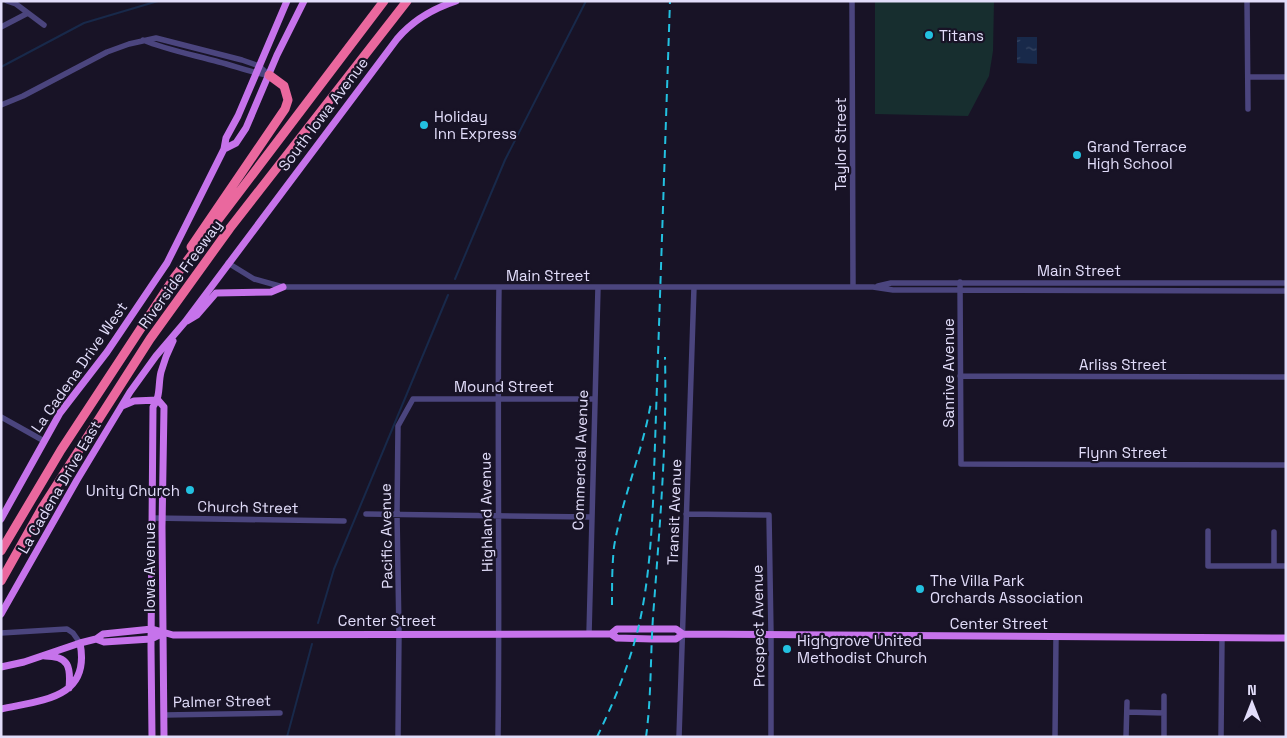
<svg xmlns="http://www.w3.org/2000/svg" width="1287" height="738" font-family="'Space Grotesk',sans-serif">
<defs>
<pattern id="water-ripples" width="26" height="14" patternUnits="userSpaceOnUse" patternTransform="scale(1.25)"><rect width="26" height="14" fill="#18294a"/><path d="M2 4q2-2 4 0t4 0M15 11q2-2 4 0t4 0" fill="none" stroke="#394865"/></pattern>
</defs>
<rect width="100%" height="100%" fill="#181326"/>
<path fill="#172e2f" d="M875,1H994L993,51L989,76L968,116L875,114Z"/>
<path fill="url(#water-ripples)" d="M1017,37H1037V64L1017,63Z"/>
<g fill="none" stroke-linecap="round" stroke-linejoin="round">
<path stroke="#18294a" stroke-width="2" d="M1,67L84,23L158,1
M455,279L505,160L586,1
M318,623L334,569L448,295
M287,737L312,644"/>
<path stroke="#4b457e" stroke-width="5.5" d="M7,1L16,4L44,25
M852,1L853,287
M1247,1L1248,109
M1,27L28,13
M143,40C167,50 194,55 219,62C235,66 252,73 268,75
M1248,77H1286
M1,105L23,96L107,52L129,44L156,38L242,60L259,66L269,75
M228,263L254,279L283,287H873L893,290H960L1286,291
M960,282L961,464L1286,465
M878,286L891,283H1286
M960,376L1286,377
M1,417L44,441
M366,514L591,517
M686,514L769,515L771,634V737
M152,518L344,521
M1208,531V566H1286
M1274,532V566
M1,633L67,629L73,633L80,643
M589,634L598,287
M1164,696V737
M1127,712L1164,713
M164,715L280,713
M398,737L399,634L397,514L398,426L413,399H594
M498,737C500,587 497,437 499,287
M679,737L694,287
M1055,737L1056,637
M1126,737L1127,702
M1221,737L1222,638"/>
<path stroke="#c673eb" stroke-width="7" d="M224,149L236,143L246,128L277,55L304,1
M187,321L197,315L216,293L271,292L283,287
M158,400L164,407L162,527L164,737
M122,406L134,401L158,400
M1,519L60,413L107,352L167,263L224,149L226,138L238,116L287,1
M1,614L77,480L130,392L156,356L185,322L397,39C413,20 432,9 456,1
M611,634L617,629H676L683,634L1286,638
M96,639L104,642L151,639L163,633
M45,656C69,656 71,667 69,688
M1,667L24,662L80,643L96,639L103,634L152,629L173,635L589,634H611L617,638L652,639H676L683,634
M1,709C42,700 91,699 80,643
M152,737L151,647L153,407C161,396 158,384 161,372C164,361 168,351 173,341"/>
<path stroke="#ea689e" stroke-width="9" d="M191,247L285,109L288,100L284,86L269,75
M1,551L61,450L174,278L384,1
M1,581L42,508L150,339L230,228L407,1"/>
<path stroke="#23c1e0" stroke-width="2" stroke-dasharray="8 6" stroke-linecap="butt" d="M612,605C612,586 612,566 614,547C622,498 643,451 651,402
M597,737C614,702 630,663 639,625C648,585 651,544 653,503L670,1
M646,737C652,693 650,648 654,604C660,522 667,440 665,357"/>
</g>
<g fill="#23c1e0" stroke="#181326" stroke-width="2">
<circle cx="929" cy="35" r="5"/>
<circle cx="424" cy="125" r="5"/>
<circle cx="1077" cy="155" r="5"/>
<circle cx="190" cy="490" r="5"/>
<circle cx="920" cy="589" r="5"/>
<circle cx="787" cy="649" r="5"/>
</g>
<g text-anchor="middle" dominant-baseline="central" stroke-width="4.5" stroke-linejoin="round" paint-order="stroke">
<g font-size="15" fill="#e2ddfa" stroke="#181326" text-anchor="start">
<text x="939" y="35">Titans</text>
<text x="434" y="116">Holiday<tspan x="434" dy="17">Inn Express</tspan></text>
<text x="1087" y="146">Grand Terrace<tspan x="1087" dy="17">High School</tspan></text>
<text x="180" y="490" text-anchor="end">Unity Church</text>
<text x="930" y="580">The Villa Park<tspan x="930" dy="17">Orchards Association</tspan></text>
<text x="797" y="640">Highgrove United<tspan x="797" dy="17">Methodist Church</tspan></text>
</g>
<g font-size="15" fill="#e2ddfa" stroke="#181326">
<text transform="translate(323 114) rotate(-53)">South Iowa Avenue</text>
<text transform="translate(840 144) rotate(-90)">Taylor Street</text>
<text x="1079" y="270">Main Street</text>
<text transform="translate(180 274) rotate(-54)">Riverside Freeway</text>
<text x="548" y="275">Main Street</text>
<text x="1123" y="364">Arliss Street</text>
<text transform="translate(79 367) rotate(-55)">La Cadena Drive West</text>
<text transform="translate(948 373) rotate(-90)">Sanrive Avenue</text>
<text x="504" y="386">Mound Street</text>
<text x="1123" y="452">Flynn Street</text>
<text transform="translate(580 460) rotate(-88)">Commercial Avenue</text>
<text transform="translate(59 487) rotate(-60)">La Cadena Drive East</text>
<text transform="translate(248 507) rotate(1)">Church Street</text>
<text transform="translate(486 512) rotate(-91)">Highland Avenue</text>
<text transform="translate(674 512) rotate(-88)">Transit Avenue</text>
<text transform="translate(386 536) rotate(-91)">Pacific Avenue</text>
<text transform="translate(149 567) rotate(-90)">Iowa Avenue</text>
<text x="387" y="620">Center Street</text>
<text x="999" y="623">Center Street</text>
<text transform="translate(758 626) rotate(-91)">Prospect Avenue</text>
<text transform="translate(222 701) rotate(-1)">Palmer Street</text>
</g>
</g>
<rect width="1287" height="738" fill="none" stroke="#e2ddfa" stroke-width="5"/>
<g transform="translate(1252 703)" stroke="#181326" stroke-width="4" paint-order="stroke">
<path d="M0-4L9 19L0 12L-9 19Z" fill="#e2ddfa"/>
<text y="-8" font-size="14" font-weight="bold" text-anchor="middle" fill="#e2ddfa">N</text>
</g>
</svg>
